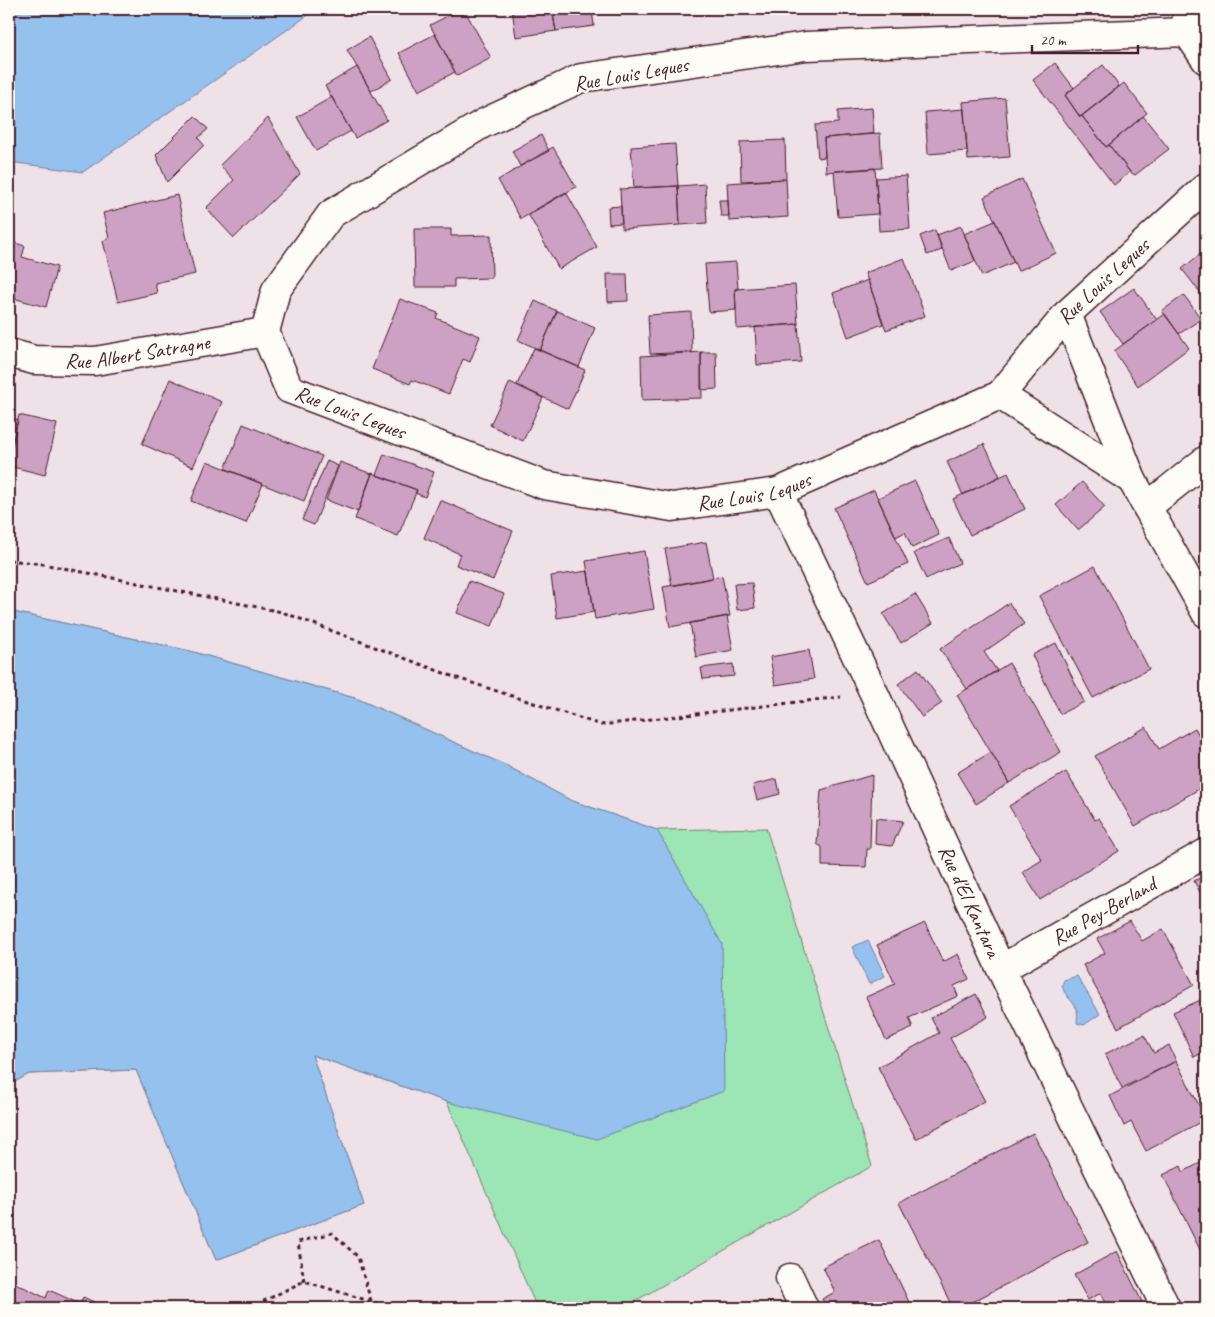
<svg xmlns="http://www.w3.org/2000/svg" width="1215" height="1317" font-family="Caveat,sans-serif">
<rect width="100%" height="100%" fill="#efe1e8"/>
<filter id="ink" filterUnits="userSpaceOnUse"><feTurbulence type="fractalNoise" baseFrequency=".02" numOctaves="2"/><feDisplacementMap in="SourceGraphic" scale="10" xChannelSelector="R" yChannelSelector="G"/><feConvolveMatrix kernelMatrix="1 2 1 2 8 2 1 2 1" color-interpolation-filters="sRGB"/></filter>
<g filter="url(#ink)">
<path fill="#9ce5b4" stroke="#738270" d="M9,611L190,651L358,699L507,766L570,800L657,830L766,828L872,1166L623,1308H537L447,1102L312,1055L364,1205L216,1260L136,1070L29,1074L9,1085Z"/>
<path fill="#94c1ee" stroke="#7680a0" d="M9,9H317L83,172L9,162Z
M9,611L190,651L358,699L507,766L570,800L657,830L722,944L724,1091L597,1139L447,1102L312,1055L364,1205L216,1260L136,1070L29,1074L9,1085Z
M868,940L885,976L869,984L852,947Z
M1077,976L1100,1014L1084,1025L1077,1023C1077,1019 1078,1014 1077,1010C1073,999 1058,992 1064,980Z"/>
<path fill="#cda1c4" stroke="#4a1f2b" d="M461,9H464L491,58L457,76L430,25Z
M512,9H552L556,31L516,37Z
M552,9H592L594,26L556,31Z
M435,34L455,72L419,91L399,53Z
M369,37L392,79L371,91L347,50Z
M1055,63L1074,88L1065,95L1080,117L1082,116L1106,147L1109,145L1130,172L1114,185L1033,80Z
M1103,65L1119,86L1080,117L1065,95Z
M357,67L387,120L355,138L325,86Z
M1124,83L1147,113L1106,147L1082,116Z
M332,97L351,131L316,151L297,117Z
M1005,98L1010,157L968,160L963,102Z
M872,108L874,134L824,138L825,157L818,158L815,125L838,123V111Z
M964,109L967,151L928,154L925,112Z
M195,116L208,129L198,138L204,145L167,182L156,155Z
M1143,116L1169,149L1135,175L1130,172L1109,145Z
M268,118L300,174L234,238L206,208L234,180L220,165Z
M880,133L882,168L826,172L824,138Z
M541,135L549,151L520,166L512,151Z
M785,140L786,179L741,181L740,142Z
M675,144L678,186L634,188L631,147Z
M553,147L576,187L521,219L498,180Z
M875,168L878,214L838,217L834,171Z
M906,176L910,229L879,231L876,178Z
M786,179L788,217L729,221L727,183Z
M1022,179L1056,253L1018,271L984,197Z
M705,184L707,223L680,225L678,186Z
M678,186L680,225L622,229L620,189Z
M566,192L597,247L559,269L528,214Z
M177,195L195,274L155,283L157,293L118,302L103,241L109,238L103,213Z
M719,200H728L729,216H721Z
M621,206L622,223L609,224L608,207Z
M995,221L1014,262L982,276L964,234Z
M961,226L975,261L951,271L937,235Z
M414,229H451V236L491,235L492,278L454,279V287H415Z
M935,230L942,250L927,255L920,236Z
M9,241L25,246L22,257L57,267L46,307L9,297Z
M1206,249V300L1182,269Z
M904,258L925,316L886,330L865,273Z
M736,262L738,289H735L736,310L709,312L705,264Z
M607,274H627L628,301L608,302Z
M868,280L883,324L848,337L833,293Z
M795,285L798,324L737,329L735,289Z
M1134,288L1157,320L1123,344L1100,312Z
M1184,295L1201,319L1179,334L1162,311Z
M400,299L438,313L436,318L480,336L470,362L463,359L449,394L412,380L410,384L372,369Z
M535,301L557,311L540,350L518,340Z
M557,311L595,328L579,367L540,350Z
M691,312L692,352L650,354L648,315Z
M1165,314L1189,348L1138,386L1114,351Z
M798,324L801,362L757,365L755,327Z
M534,348L585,370L568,409L517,385Z
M701,352L702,398L642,400L641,356Z
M701,352H716L717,389L701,390Z
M170,379L222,402L193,467L142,444Z
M510,382L543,398L523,441L490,425Z
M19,415L57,424L45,475L9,466V456Z
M9,418L18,420L9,460Z
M243,424L322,456L304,501L225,469Z
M984,444L1000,476L963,495L947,462Z
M384,454L434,472L425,497L415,493L417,490L376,475Z
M207,461L263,484L246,523L191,501Z
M327,461L338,466L314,525L302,520Z
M340,462L372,474L358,512L326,500Z
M372,473L417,490L398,536L355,519Z
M1008,473L1025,509L970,535L953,499Z
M915,481L939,535L912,548L905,532L896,537L878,498Z
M1082,482L1105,507L1078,530L1056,505Z
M874,490L908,564L868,582L834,508Z
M440,500L513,531L493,580L456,565L460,554L424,538Z
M949,538L960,563L926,579L914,553Z
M706,542L713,578L672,586L665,549Z
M644,551L654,609L595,619L586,561Z
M1095,566L1149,669L1093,698L1039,596Z
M588,571L594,612L557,618L551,576Z
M722,576L730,616L670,627L663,587Z
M469,581L504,594L492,626L457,613Z
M752,583L755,608L737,610L734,584Z
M915,594L933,623L901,643L883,614Z
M1009,603L1024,624L984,652L997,671L967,689L940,649Z
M727,616L733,650L696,657L690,623Z
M1056,643L1084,702L1060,714L1032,655Z
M809,650L814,679L775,685L770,657Z
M1009,663L1061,752L1009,783L957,695Z
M733,664L734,676L703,679L701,668Z
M918,669L942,703L922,717L898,684Z
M1146,727L1159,749L1195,728L1206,748V785L1135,826L1095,756Z
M991,752L1009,783L976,804L957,773Z
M1066,772L1095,820L1099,818L1119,851L1040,900L1023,872L1042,860L1009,806Z
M872,775L870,849H867L866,867L822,866V847L817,844L821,790Z
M777,779L780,794L757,800L753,785Z
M876,818L903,821L892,846L875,844Z
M1206,875V894L1202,896L1194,881Z
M1130,921L1142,941L1163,929L1194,985L1118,1028L1083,965L1105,953L1097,939Z
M925,923L943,962L958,954L969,979L954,986L958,996L909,1018L913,1028L886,1040L866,997L895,984L877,945Z
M976,994L988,1017L950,1038L985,1101L916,1139L878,1067L939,1033L931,1018Z
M1201,1000L1206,1011V1051L1194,1057L1173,1012Z
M1144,1035L1154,1053L1169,1045L1176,1061L1122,1088L1105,1054Z
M1176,1061L1206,1119L1146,1151L1131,1122L1124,1126L1110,1096Z
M1033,1133L1088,1242L960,1308H953L899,1203Z
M1206,1160V1254L1203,1256L1163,1175L1181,1166L1183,1172Z
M879,1240L910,1304L900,1308H827L822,1299L835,1292L823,1267Z
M1117,1251L1145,1308H1107L1108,1307L1101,1293L1088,1300L1074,1275Z
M11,1281L46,1298L49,1290L80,1304L83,1297L107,1308H9V1286Z"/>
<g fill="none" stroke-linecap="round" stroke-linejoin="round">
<defs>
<g id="minor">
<path d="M1187,9V32"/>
<path id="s1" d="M1206,60L1187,32L806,46L581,78L484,123L331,214L276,290L265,332L289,389L544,485L672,507L778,492L1000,395L1067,314L1206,187"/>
<path d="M1067,314L1132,480L1206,613"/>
<path id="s2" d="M9,353L34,360L95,361L265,332"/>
<path d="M1000,395L1132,480"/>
<path id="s3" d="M778,492L874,693L1001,969L1166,1308"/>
<path d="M1147,507L1206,460"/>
<path id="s4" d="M1001,969L1206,853"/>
<path d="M790,1278L804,1308"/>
</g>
</defs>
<use href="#minor" stroke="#4a1f2b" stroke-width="31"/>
<path stroke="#4a1f2b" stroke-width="3" stroke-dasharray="4 4" stroke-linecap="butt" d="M9,560L43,564L282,612L457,678L601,725L841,697
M304,1281L298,1242L332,1233L358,1257L371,1301
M256,1305L304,1281L392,1308"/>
<use href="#minor" stroke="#fdfcf7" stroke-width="28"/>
</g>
</g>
<g text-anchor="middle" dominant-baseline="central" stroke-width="5" stroke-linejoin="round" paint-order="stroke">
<g font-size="21" fill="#4a1f2b" stroke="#fdfcf7">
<text transform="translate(631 74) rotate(-10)">Rue Louis Leques</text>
<text stroke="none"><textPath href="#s1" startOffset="2032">Rue Louis Leques</textPath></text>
<text stroke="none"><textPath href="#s2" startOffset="130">Rue Albert Satragne</textPath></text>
<text stroke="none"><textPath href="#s1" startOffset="1192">Rue Louis Leques</textPath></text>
<text stroke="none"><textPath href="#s1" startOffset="1612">Rue Louis Leques</textPath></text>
<text stroke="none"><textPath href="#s3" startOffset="452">Rue d'El Kantara</textPath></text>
<text stroke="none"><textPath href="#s4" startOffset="118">Rue Pey-Berland</textPath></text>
</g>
</g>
<rect width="1215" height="1317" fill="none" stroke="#fdfcf7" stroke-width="30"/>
<rect x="15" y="15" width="1185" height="1287" fill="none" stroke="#4a1f2b" stroke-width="2" filter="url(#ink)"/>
<path d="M1032 45v8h106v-8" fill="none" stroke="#4a1f2b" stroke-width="2.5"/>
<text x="1040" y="45" font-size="15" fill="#4a1f2b" stroke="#fdfcf7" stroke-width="4" paint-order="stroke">20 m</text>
</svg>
